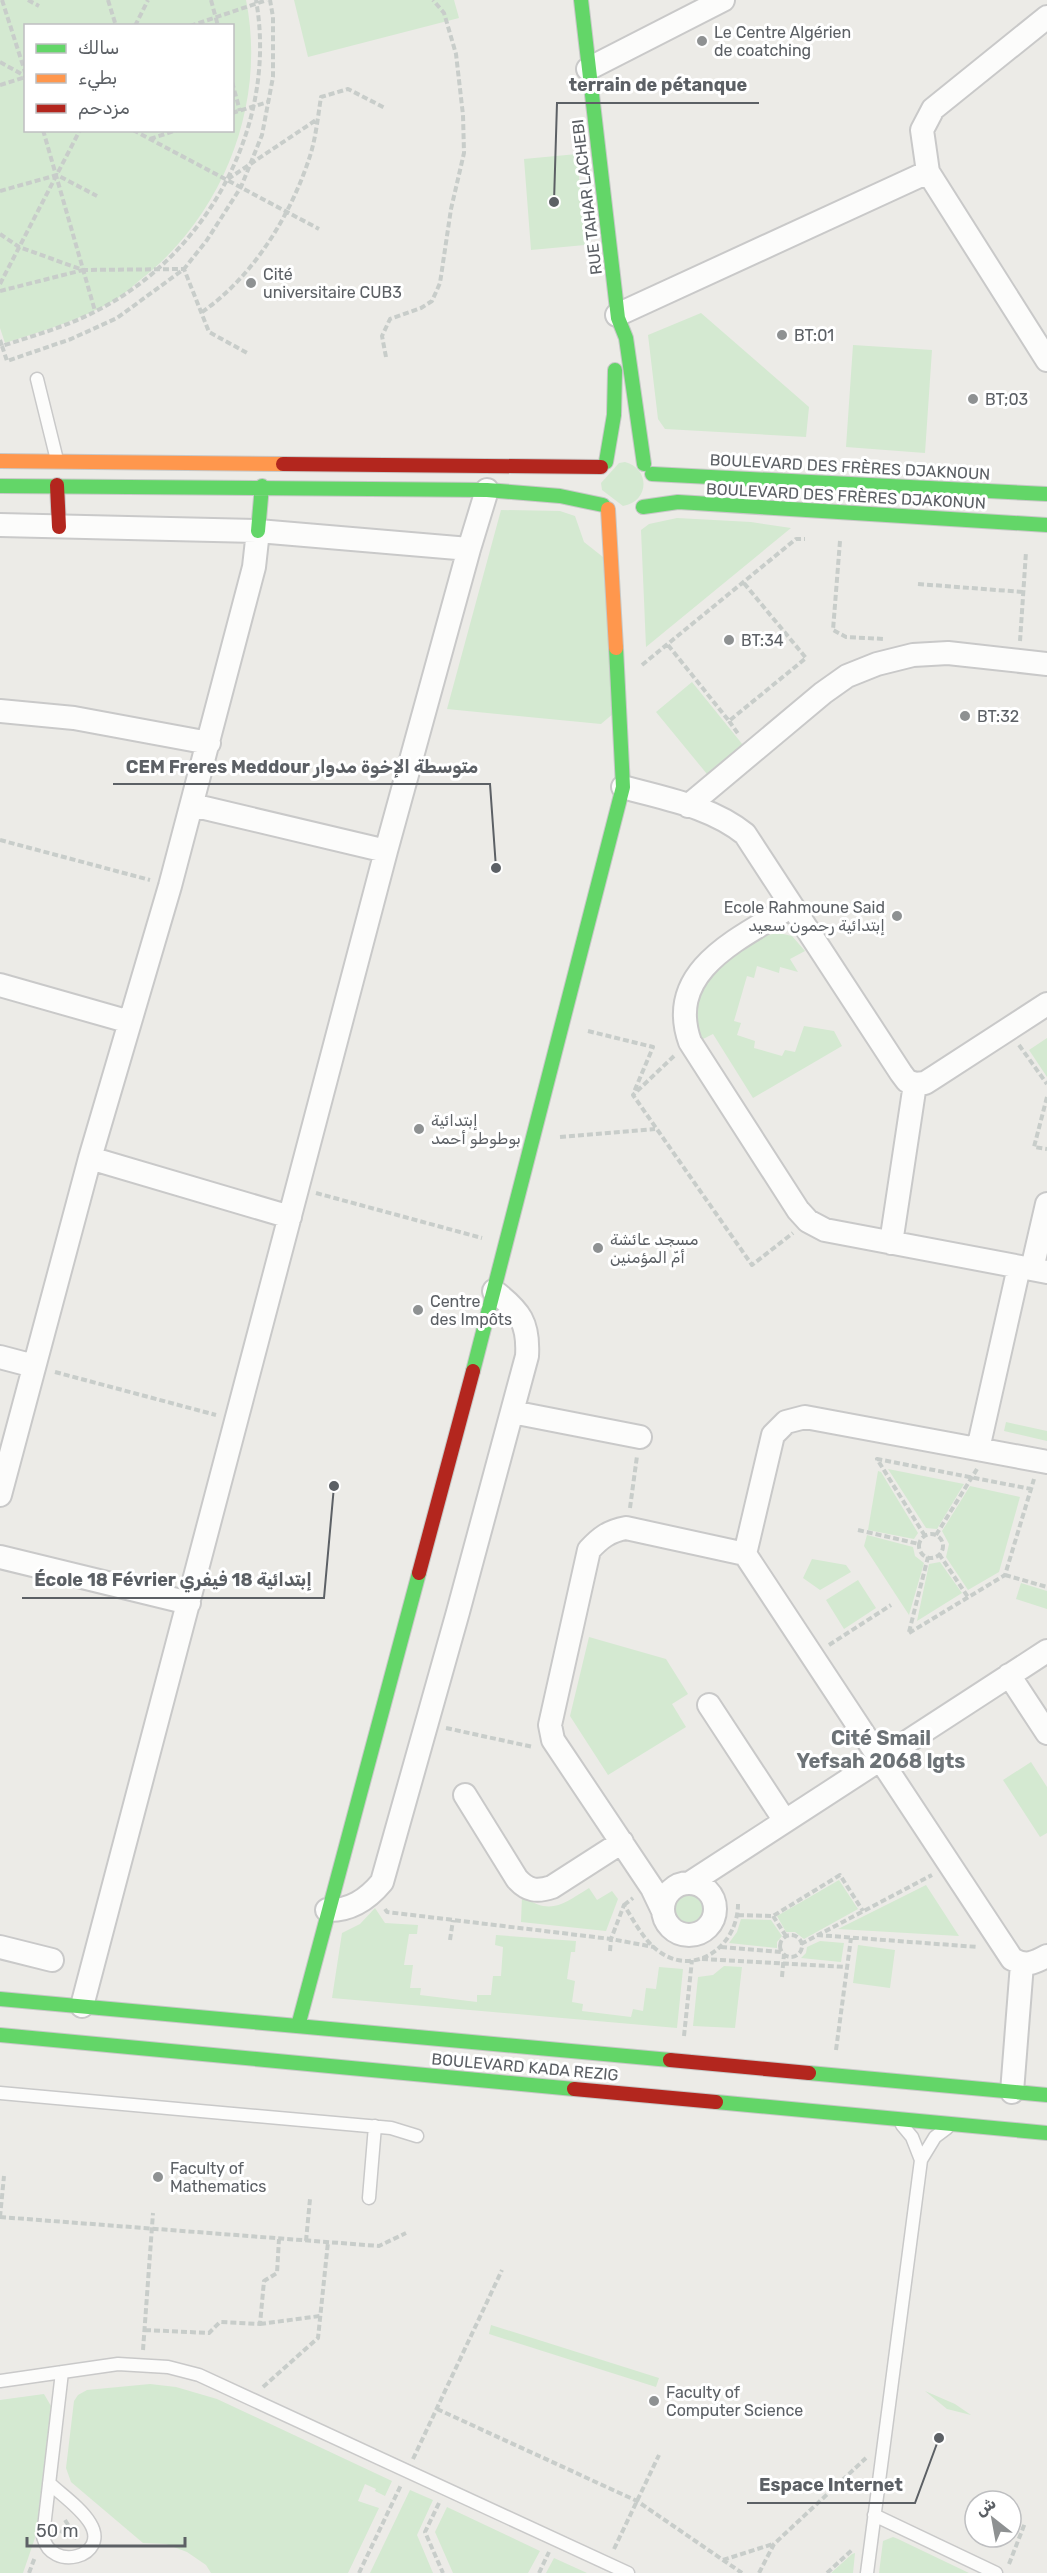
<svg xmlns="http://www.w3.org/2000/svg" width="1047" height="2573" font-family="Rubik,'Noto Naskh Arabic',sans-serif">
<rect width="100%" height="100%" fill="#ecebe7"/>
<path fill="#d4e9d1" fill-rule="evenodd" d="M0,0H246C267,104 223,216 140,280C132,287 124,294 115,300C80,320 43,331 5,343L0,328ZM26,26H232V130H26Z
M294,0H454L459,18L308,57Z
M577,154L585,245L531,250L524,159Z
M701,313L809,407L806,437L665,429L658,419L648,335Z
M853,345L932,350L925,453L846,447Z
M625,462C651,469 649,502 623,506L602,490L601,483L619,463Z
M501,510L560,511L575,516L584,542L603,557L614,713L601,724L447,709Z
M677,518L751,522L791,528L646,647L641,530L649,524Z
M692,682L743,745L707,774L656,712Z
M779,933L792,936L805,951L790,959L798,972L780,967L779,973L757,966L754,978L747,976L734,1021L741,1023L737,1035L755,1041L754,1048L782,1056L785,1050L795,1052L804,1026L834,1031L842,1046L753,1098L713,1034L701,1040C695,1027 692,1003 699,990C712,968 753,935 779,933Z
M1047,1038V1077L1029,1050Z
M1006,1422L1047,1431V1441L1004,1431Z
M888,1469L964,1484L937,1529L926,1528Z
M878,1471L881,1472L918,1533L914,1539L868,1530Z
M970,1486L1020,1497L999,1572L968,1590L946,1557L949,1544L942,1531Z
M867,1535L913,1547L915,1556L924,1563L909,1615L864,1546Z
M812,1559L846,1565L851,1572L820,1590L803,1578Z
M940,1562L962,1593L917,1621L929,1564Z
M858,1580L876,1608L844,1629L826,1600Z
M1021,1583L1047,1591V1609L1016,1599Z
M589,1637L666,1659L688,1694L672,1704L686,1727L608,1775L570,1716Z
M1031,1762L1047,1787V1833L1040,1837L1003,1780Z
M839,1880L858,1909L804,1939L795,1932H786L777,1916Z
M926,1885L959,1936L838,1929Z
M589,1888L597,1900L612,1891L618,1899L606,1931L521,1922L522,1896C551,1916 563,1904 589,1888Z
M673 1909a16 16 0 1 1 32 0a16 16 0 1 1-32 0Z
M375,1908L385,1923L418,1925L417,1934H409L404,1965H413L410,1988H421L420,1995L477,2002V1995H491L493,1976H501L503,1947L495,1945L496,1935L576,1941L575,1952H571L567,1979L575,1981L572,2002L583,2004L582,2011L631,2017L633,2009L643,2011L646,1988L656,1989L659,1967L683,1969L677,2028L332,1998L342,1933L360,1924Z
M741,1919L771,1920L782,1936L777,1942V1948L729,1943L737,1932Z
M820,1941L844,1943L841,1962L801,1958L806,1953L807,1947Z
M858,1945L895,1950L890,1988L853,1983Z
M724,1966L742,1967L735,2028L693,2026L698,1977L713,1975Z
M491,2325L659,2378L656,2387L489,2334Z
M150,2384L176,2387L217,2399L392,2481L385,2496L375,2491L376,2489L365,2484L358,2501L379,2508L348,2573H211L206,2565L187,2552L166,2544L143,2543L71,2482L66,2468L74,2401L78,2395L87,2390Z
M925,2391L955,2404L971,2415L947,2409Z
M44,2394L51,2406L36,2535L23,2573H0V2400Z
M410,2490L433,2500L417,2535L433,2573H370Z
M447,2507L540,2551L528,2573H453L435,2532Z
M893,2537L898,2539L969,2573H879L883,2541Z
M855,2553L853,2573H831L852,2554Z
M554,2558L587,2573H546Z"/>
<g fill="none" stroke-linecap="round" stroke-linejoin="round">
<defs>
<path id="lane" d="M37,379L57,460
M0,2093L391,2128L417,2136
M902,2125L912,2137L921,2160
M369,2198L375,2126
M0,2381L118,2364L168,2367L199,2375L628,2573
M49,2483C62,2495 81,2508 90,2523C111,2557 50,2573 43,2536L62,2372
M874,2515L996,2573
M867,2573L921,2160L935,2137L947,2128"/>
<path id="street" d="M1047,17L933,109L922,130L928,172L1047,360
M588,69L723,0
M617,315L928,172
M0,525L258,531L469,549
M0,711L74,718L209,743
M623,787C665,799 710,806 745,834L901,1073L907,1081L915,1084L891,1243
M192,805L386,851
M688,806L823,693L847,676L877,664L913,655L948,653L1047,664
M792,906C743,937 664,969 690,1042L798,1210L808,1221L825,1230L1047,1272
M0,985L130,1022
M915,1084L925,1083L936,1076L1047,1004
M90,1158L290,1217
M1032,1269L1047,1204
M0,1357L34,1366
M512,1412L640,1437
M978,1449L1019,1267
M0,1495L90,1158L170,886L254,567L258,531
M745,1554L773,1435L786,1422L805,1417L1047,1462
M0,1557L189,1603
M1009,1675L1047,1733
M709,1705L785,1821
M465,1795L517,1879C528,1891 537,1892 552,1887L622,1842
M690,1883L1047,1651
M663 1909a26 26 0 1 1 52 0a26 26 0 1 1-52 0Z
M327,1910C350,1911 367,1900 382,1882L458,1612L527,1356C529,1323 520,1311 494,1291
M663,1911L652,1888L553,1740L550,1725L589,1550C600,1538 609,1531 626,1528L745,1554L1012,1959C1026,1967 1034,1963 1047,1956
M0,1947L52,1960
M82,2006L386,851L469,549L487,490
M1012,2092L1022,1964"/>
<path id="fast" d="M581,0L618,318L626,338L644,464
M606,462L614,415L615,370
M652,474L1047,494
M0,486L487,490L560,496L603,505
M643,507L678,502L1047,525
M258,531L262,486
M473,1371L623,787L616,648
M0,1999L670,2060
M298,2026L419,1573
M0,2035L574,2089
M809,2073L1047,2095
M716,2102L1047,2133"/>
<path id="slow" d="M0,461L283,464
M608,509L616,648"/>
<path id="jam" d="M283,464L601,467
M57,485L59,527
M419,1573L473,1371
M670,2060L809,2073
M574,2089L716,2102"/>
</defs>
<use href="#lane" stroke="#c9c9c9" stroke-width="15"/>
<use href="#street" stroke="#c9c9c9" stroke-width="26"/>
<use href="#fast" stroke="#c7c8c7" stroke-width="16"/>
<use href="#slow" stroke="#c7c8c7" stroke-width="16"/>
<use href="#jam" stroke="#c7c8c7" stroke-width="16"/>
<path stroke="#c8cdca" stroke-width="4" stroke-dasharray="6 3" stroke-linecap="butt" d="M2,0L26,75
M28,0L39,6
M108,0L116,26
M211,0L218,26
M135,26L148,0
M190,26L267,0
M0,62L25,76
M232,82L240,111
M0,85L26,77
M232,113L268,102
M43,130L95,311
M133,130L319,229
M150,139L177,130
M228,179L316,120
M0,191L57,175L97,196
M0,234L19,247L83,270L184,269L209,332L249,354
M0,284L80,130
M0,291L83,270
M202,312C253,277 291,215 310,156C316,137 318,116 321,97L348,89L385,108
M0,340L2,346C35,335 69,326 100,309C209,252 278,123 256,0
M2,346L7,361L71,339L117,318L184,269L207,240L241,187L262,135L273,77V17L270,0
M386,357L382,336L390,319L421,308L432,301L440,283L451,209L464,153L463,115L456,54L444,13L433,0
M840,541L833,630L846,637L885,639
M918,584L1023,592
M1020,641L1026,552
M668,645L729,721L806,658L743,582
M642,665L796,539H805
M729,721L739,735
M0,840L150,880
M588,1031L653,1047L634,1092
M1019,1045L1047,1084
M674,1056L633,1095L752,1265L793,1233
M1047,1097L1034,1147L1047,1149
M560,1137L655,1129
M316,1193L482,1238
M55,1372L216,1415
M630,1508L637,1456
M858,1530L919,1544
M919 1546a12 12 0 1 1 24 0a12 12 0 1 1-24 0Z
M936,1535L977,1469
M925,1536L877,1459L1031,1489
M939,1554L968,1597
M1005,1575L1047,1587
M909,1632L928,1557
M909,1633L1005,1575L1034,1479
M829,1645L891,1605
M446,1728L533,1747
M624,1905L633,1898
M385,1909L387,1912L611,1939L654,1947
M738,1915L773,1916L840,1875L863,1911
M773,1916L786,1936
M817,1935L978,1947
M780 1946a11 11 0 1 1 22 0a11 11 0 1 1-22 0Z
M450,1940L453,1920
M801,1944L932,1875
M721,1947L782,1952
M610,1951L611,1939L624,1905C634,1921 643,1939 657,1950C694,1979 738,1946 738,1904
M702,1959L846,1967
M782,1977L784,1954
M684,2036L692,1960
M836,2050L851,1938
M0,2217L379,2246L406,2233
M0,2217L4,2176
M306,2241L310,2199
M260,2324L320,2316
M145,2330L209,2333L220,2322L260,2324L264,2281L277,2273L279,2239
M143,2350L153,2213
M263,2387L318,2338L328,2242
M437,2409L637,2501L742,2573
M413,2459L502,2270
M439,2503L425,2532L443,2573
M65,2520L77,2539
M60,2531L75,2537
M614,2549L659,2455
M723,2560L773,2544
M1009,2564L1025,2523
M29,2573L35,2557
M359,2573L401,2485
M539,2573L549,2552
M759,2573L774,2544L866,2458
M827,2573L853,2549"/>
<use href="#lane" stroke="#fcfcfb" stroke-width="12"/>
<use href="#street" stroke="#fcfcfb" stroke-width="22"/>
<use href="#fast" stroke="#63d668" stroke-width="14"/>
<use href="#slow" stroke="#ff974d" stroke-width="14"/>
<use href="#jam" stroke="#b3261e" stroke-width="14"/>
</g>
<g fill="#8e9192" stroke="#fff" stroke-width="2">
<circle cx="702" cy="41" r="6"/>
<circle cx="251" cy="283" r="6"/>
<circle cx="782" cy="335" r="6"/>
<circle cx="973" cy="399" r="6"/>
<circle cx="729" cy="640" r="6"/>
<circle cx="965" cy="716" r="6"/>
<circle cx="897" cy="916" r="6"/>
<circle cx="419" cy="1129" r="6"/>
<circle cx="598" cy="1248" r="6"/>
<circle cx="418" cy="1310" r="6"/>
<circle cx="158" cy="2177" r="6"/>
<circle cx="654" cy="2401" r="6"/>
</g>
<g text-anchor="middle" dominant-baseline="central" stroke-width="6" stroke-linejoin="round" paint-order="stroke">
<g font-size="16" fill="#5c6065" stroke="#fff" text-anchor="start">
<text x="714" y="32">Le Centre Algérien<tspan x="714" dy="18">de coatching</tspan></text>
<text x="263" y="274">Cité<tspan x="263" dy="18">universitaire CUB3</tspan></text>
<text x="794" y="335">BT:01</text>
<text x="985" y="399">BT;03</text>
<text x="741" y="640">BT:34</text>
<text x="977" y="716">BT:32</text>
<text x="885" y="907" text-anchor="end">Ecole Rahmoune Said<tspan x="885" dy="18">إبتدائية رحمون سعيد</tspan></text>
<text x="431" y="1120">إبتدائية<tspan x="431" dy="18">بوطوطو أحمد</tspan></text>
<text x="610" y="1239">مسجد عائشة<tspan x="610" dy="18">أمّ المؤمنين</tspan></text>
<text x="430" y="1301">Centre<tspan x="430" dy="18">des Impôts</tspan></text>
<text x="170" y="2168">Faculty of<tspan x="170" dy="18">Mathematics</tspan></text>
<text x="666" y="2392">Faculty of<tspan x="666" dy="18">Computer Science</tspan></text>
</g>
<g font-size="16" fill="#5c6065" stroke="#fff">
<text transform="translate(587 197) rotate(-97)">RUE TAHAR LACHEBI</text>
<text transform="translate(850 467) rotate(3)">BOULEVARD DES FRÈRES DJAKNOUN</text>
<text transform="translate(846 496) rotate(3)">BOULEVARD DES FRÈRES DJAKONUN</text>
<text transform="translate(525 2067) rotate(5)">BOULEVARD KADA REZIG</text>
</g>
<g font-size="20" font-weight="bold" fill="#6d7377" stroke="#fff">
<text x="881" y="1738">Cité Smail<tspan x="881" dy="23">Yefsah 2068 lgts</tspan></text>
</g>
</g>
<path fill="none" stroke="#5c6065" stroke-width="2" d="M554 202L557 103H759M496 868L490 784H113M334 1486L324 1598H22M939 2438L915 2503H747"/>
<g fill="#5c6065" stroke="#fff" stroke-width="2">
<circle cx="554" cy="202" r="6"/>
<circle cx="496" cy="868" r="6"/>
<circle cx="334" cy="1486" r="6"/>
<circle cx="939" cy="2438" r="6"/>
</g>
<g font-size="18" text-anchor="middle" font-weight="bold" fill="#5c6065" stroke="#fff" stroke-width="6" stroke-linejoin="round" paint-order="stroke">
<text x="658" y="91">terrain de pétanque</text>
<text x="302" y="773">CEM Freres Meddour متوسطة الإخوة مدوار</text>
<text x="173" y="1586">École 18 Février إبتدائية 18 فيفري</text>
<text x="831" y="2491">Espace Internet</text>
</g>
<rect x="24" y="24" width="210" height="108" fill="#ffffff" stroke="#bebfc1" stroke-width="1.5"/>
<rect x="36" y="44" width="30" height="9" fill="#63d668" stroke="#bebfc1" stroke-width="1.5"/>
<text x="78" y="54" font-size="18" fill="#5c6065">سالك</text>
<rect x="36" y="74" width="30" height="9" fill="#ff974d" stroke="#bebfc1" stroke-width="1.5"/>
<text x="78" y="84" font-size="18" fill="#5c6065">بطيء</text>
<rect x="36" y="104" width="30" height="9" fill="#b3261e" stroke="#bebfc1" stroke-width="1.5"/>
<text x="78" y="114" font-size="18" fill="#5c6065">مزدحم</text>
<g transform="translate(993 2519) rotate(329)"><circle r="28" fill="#ffffff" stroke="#bebfc1" stroke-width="1.5"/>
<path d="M0-4.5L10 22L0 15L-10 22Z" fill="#8e9192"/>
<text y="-9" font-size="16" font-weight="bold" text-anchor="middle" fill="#5c6065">ش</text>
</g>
<path d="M27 2537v9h158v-9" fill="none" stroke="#5c6065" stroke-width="3"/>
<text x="36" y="2537" font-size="18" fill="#5c6065" stroke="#ffffff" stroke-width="4.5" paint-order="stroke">50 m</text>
</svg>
